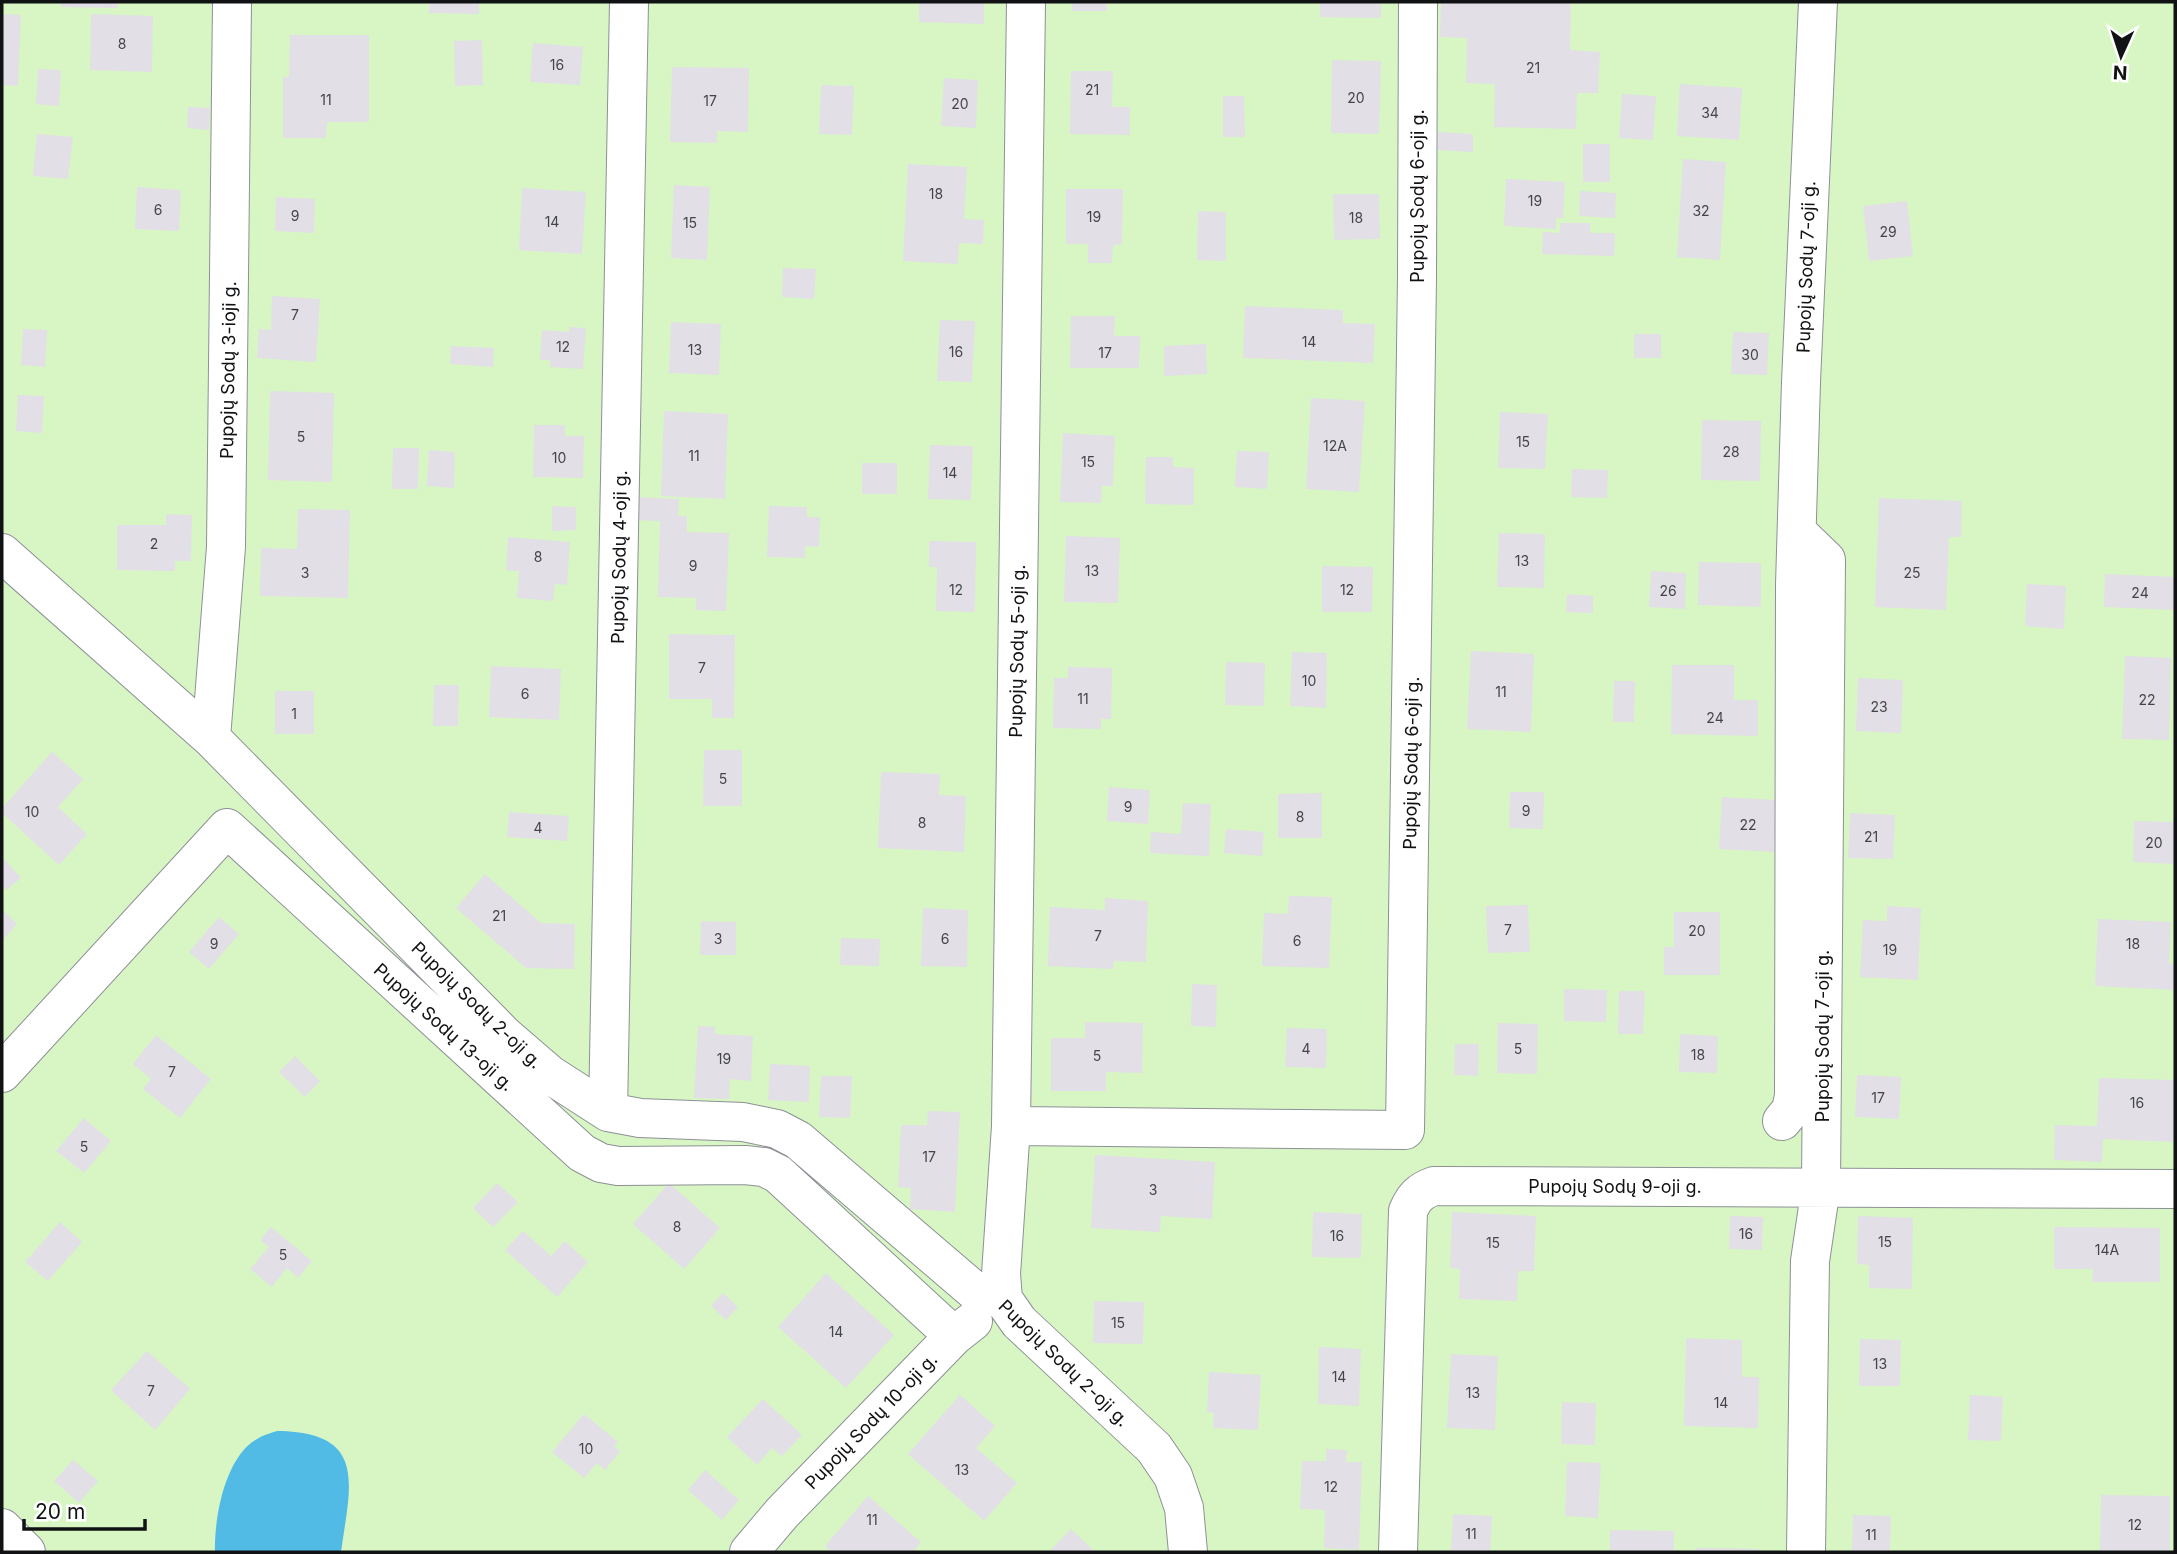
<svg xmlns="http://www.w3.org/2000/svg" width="2177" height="1554" font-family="Inter,sans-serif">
<rect width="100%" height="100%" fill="#f7fafe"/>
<path fill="#d8f6c4" d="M2,2H2175V1552H2Z"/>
<path fill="#52bbe5" d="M277,1431C369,1432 350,1486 341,1552H215C214,1518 225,1457 257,1439C263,1435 271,1433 277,1431Z"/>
<path fill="#e2dfe7" d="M61,2H118L117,8L61,7Z
M429,2H479V14L429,13Z
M919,2H984V24L919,22Z
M1072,2H1107V11H1072Z
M1320,2H1381V18L1320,17Z
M1441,2H1571L1570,50L1600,52L1598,93H1577L1576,129L1494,127L1495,84L1466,83L1467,38L1440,37Z
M2,14L21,15L18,86L2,85Z
M91,14L153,16L152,72L90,70Z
M290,35H369V122H327L326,138H283V77H289Z
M482,40L483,85L455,86L454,41Z
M533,43L583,47L580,85L530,82Z
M1332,60L1381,61L1379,134L1331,133Z
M672,67L749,68L748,132L717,131V143L670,142Z
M38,69L61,70L59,106L36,104Z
M1071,71H1113L1112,107H1130V135L1070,134Z
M944,78L978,80L976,128L941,126Z
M1680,84L1742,88L1739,140L1677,136Z
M821,85L854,86L852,135L819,134Z
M1622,94L1656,96L1653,140L1619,138Z
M1223,96H1244L1245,137H1223Z
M188,107L210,108L209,130L187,128Z
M1438,132L1473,134V152L1437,150Z
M37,134L73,137L68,179L33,176Z
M1583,144H1610V182H1583Z
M1683,159L1726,162L1720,260L1677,257Z
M908,164L967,167L964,219L984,220L983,244L959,243L958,264L903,261Z
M1506,179L1565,182L1563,218H1556V229L1504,226Z
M674,185L710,187L707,260L671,258Z
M137,187L181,190L179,231L135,229Z
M522,188L586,192L582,254L519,250Z
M1066,189H1123L1122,244L1113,245L1112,263H1088V244H1066Z
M1580,191L1616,193L1615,218L1579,216Z
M1333,194H1379L1380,239L1334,240Z
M276,197L315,199L314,233L275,231Z
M1907,201L1913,256L1869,261L1863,206Z
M1198,211L1226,212V261L1197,260Z
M1560,223H1590V233H1615L1614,256L1542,254L1543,232L1560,233Z
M783,268L816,269L814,299L782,297Z
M272,296L320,299L316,362L257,358L259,329L271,330Z
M1245,306L1343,310V323L1375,324L1373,363L1243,358Z
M1071,316H1115L1114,336H1140L1139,368H1070Z
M940,320L975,321L972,382L937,381Z
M671,322L721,324L719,375L669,373Z
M569,327L586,328L583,369L550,367V360H540L542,330L569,332Z
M23,329L47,330L45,367L21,365Z
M1733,332L1769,333L1767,375L1731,374Z
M1634,334H1661V358H1634Z
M1206,344L1207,374L1164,376V346Z
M451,346L494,348L493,367L450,364Z
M270,391L334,393L332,482L268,480Z
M18,395L44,396L42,433L16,431Z
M1311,398L1365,401L1359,492L1306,489Z
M664,411L728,414L725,499L661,496Z
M1500,412L1548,414L1545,469L1498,468Z
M1702,420L1761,421L1760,481L1701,480Z
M534,425H565V436H584L583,478L533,477Z
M1063,433L1115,436L1113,486H1102L1101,503L1060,502Z
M930,445L973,446L971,500L928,499Z
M393,448H419L418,489H392Z
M429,450L455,452L454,488L427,486Z
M1237,451L1269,452L1267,489L1235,487Z
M1146,457H1173V467L1194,468V505L1145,504Z
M862,463H897V494H862Z
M1572,469L1608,470L1607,498L1571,497Z
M635,497L679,499L678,516H687V532L729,533L726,611L696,610V598L658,597L660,521L634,520Z
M1879,498L1962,501L1961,537H1949L1946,610L1875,607Z
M552,506L576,507V530L552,531Z
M769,506L807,507V517H820L819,547L805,546V558L767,557Z
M298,509L350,510L348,598L260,596L261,548L297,549Z
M166,514L192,515L191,561H175V571L117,570V525H166Z
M1499,533L1545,534L1544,588L1497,587Z
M1066,536L1120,538L1118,603L1064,602Z
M508,537L570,542L567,585L555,584L553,601L517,598L519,571L506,570Z
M929,541L976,542L975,612L936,611L937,567H929Z
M1699,562L1761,563V607L1698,605Z
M1322,566L1373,567L1372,612H1322Z
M1651,571L1686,573L1685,609L1649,607Z
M2105,574L2175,577V610L2104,607Z
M2027,584L2066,586L2064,629L2025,626Z
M1567,594L1593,596V613L1566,612Z
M669,634L735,635L734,718H712V699H669Z
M1471,651L1534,654L1531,732L1467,729Z
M1292,652L1327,653L1326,708L1290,706Z
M2125,656L2171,658L2169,740L2122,739Z
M1226,662L1265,663L1264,706L1225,705Z
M1672,665H1734V700H1758V736L1671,734Z
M491,666L561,669L559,720L489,717Z
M1068,667L1112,668L1111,719H1101V729L1053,728L1054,678H1068Z
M1858,678L1903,680L1901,733L1856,731Z
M1614,681H1635L1634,722H1613Z
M434,685H459L458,726H433Z
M275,691H314V734H275Z
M704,750H742V806H703Z
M52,752L83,779L58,807L87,834L59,865L2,813V808Z
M881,772L940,774L939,795L966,796L964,852L878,848Z
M1109,787L1150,790L1148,824L1107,821Z
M1510,792H1544L1543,829L1509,828Z
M1322,793V838H1278V794Z
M1722,797L1777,800L1774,852L1719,849Z
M1183,803L1211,804L1209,856L1150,853L1151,832L1181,834Z
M509,812L569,816L567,841L507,837Z
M1850,813L1895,815L1893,859L1848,858Z
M2134,821L2175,822V864L2133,862Z
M1226,829L1264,832L1262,856L1224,853Z
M4,859L21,878L6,890L2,885V861Z
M485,874L541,923L575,924L574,969L526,968L456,908Z
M1289,896L1332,897L1329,968L1262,966L1264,913L1288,914Z
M1105,898L1148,901L1146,962L1114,961L1113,969L1048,966L1050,907L1105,910Z
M1528,905L1530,952L1488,953L1486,906Z
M1887,906L1921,908L1918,980L1860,977L1863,920L1887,921Z
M923,908L968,910L967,967L921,966Z
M2,909L17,924L2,941Z
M1674,912H1720V975H1664V947H1674Z
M219,917L239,934L209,969L189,952Z
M2098,919L2171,922L2169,963L2175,964V990L2095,986Z
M701,921L736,922V955H700Z
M841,938L880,939L879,966L840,965Z
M1192,984L1217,985L1216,1027L1191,1026Z
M1564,989L1607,990L1606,1022L1564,1021Z
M1619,991H1645L1643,1034H1618Z
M1085,1022L1143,1023L1142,1073L1106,1072V1091H1051V1038H1085Z
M1498,1023L1538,1024L1537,1074L1497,1073Z
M698,1026L715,1027V1034L753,1036L751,1081L730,1079L729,1099L694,1098Z
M1287,1028L1327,1029L1326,1068L1285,1067Z
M1680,1034L1718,1036L1717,1073L1679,1072Z
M156,1035L211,1079L180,1118L143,1089L151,1079L133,1064Z
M1455,1044H1479L1478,1076L1454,1075Z
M295,1056L320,1081L305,1097L279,1072Z
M770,1064L810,1066L809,1102L768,1100Z
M1857,1075L1901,1077L1899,1119L1855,1117Z
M821,1076H852L850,1118L819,1117Z
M2099,1078L2175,1080V1142L2103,1139L2102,1162L2054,1160L2055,1125L2097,1126Z
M928,1111L960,1112L955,1212L910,1209L911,1188L898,1187L901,1125H927Z
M84,1118L111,1141L84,1173L56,1151Z
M1095,1155L1215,1162L1212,1219L1161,1216L1160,1232L1091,1228Z
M497,1183L518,1202L493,1227L473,1208Z
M669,1183L720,1228L684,1269L633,1224Z
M1313,1212L1362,1214L1361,1258L1312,1257Z
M1452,1212L1536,1216L1534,1271H1518L1517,1301L1459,1299L1460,1269L1450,1268Z
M1730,1216L1763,1217L1762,1250L1729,1249Z
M1858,1216L1913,1218L1912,1289L1869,1288V1265L1857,1264Z
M60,1222L82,1242L48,1281L25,1262Z
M271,1227L312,1261L298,1278L287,1268L272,1287L250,1269L269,1247L260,1240Z
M2054,1227L2160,1228V1282H2092L2093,1269H2054Z
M523,1231L551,1256L565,1241L588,1262L557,1297L505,1250Z
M826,1273L894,1335L846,1388L778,1327Z
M723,1293L738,1307L726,1320L711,1306Z
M1094,1301L1144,1302L1143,1344L1093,1343Z
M1686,1338L1742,1340V1377H1759L1758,1428L1684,1426Z
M1860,1339L1901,1340L1900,1386H1859Z
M1319,1347L1361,1349L1359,1406L1318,1404Z
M147,1351L190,1389L155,1430L111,1390Z
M1451,1354L1498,1356L1495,1430L1447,1428Z
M1209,1372L1261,1375L1258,1430L1213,1428L1214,1413L1207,1412Z
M960,1395L995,1426L976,1448L1017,1483L984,1521L908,1454Z
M1970,1395L2003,1397L2001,1441L1968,1440Z
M763,1399L802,1435L782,1456L772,1448L757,1465L727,1437Z
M1562,1402L1596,1403L1595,1445L1561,1444Z
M584,1414L618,1442L614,1446L620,1451L605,1470L597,1463L584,1478L552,1452Z
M1326,1449L1347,1450L1346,1462H1362L1359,1550L1324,1548L1325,1510L1300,1509L1302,1461H1326Z
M73,1460L98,1481L79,1503L54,1481Z
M1567,1462L1601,1463L1598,1518L1565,1516Z
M705,1470L739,1500L722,1520L688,1490Z
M2101,1495L2170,1496V1552H2100Z
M868,1496L921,1542L913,1552H832L825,1546Z
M1453,1514L1492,1516L1490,1552L1451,1551Z
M1853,1515L1891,1516L1890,1552H1852Z
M1071,1529L1095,1552H1049Z
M1610,1530L1674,1531V1552H1610Z
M1695,1548L1759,1549V1552H1695Z"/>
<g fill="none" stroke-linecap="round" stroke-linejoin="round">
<defs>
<path id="minor" d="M1797,532L1826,560L1821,1187L1810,1261L1806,1552
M2,553L211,738L505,1036L549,1074L608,1112L640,1118L743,1122L777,1129L798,1140L977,1293L1003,1299L1019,1322L1154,1448L1173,1476L1184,1508L1188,1552
M211,738L226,547L232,2
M2,1073L227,828L582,1153L601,1163L618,1166L745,1165L764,1167L778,1174L954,1336
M608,1112L629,2
M1782,1121L1791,1110L1794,1096L1795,585L1801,382L1818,2
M1011,1126L1405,1130L1417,277L1418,2
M1003,1299L1001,1274L1011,1126L1026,2
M2,1528L26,1552
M749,1552L782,1513L954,1336L973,1321
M1398,1552L1408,1211C1414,1197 1420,1191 1434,1186L2175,1189"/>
</defs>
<use href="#minor" stroke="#8d9097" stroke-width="40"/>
<use href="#minor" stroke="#fff" stroke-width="38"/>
</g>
<g text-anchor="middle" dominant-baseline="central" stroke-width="7" stroke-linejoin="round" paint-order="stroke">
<g font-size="14" fill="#444549">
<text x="122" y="43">8</text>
<text x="557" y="64">16</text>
<text x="1533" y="67">21</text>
<text x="1092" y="89">21</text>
<text x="1356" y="97">20</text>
<text x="326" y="99">11</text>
<text x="710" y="100">17</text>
<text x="960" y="103">20</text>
<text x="1710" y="112">34</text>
<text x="936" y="193">18</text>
<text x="1535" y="200">19</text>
<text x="158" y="209">6</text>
<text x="1701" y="210">32</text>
<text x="295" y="215">9</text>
<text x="1094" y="216">19</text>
<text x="1356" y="217">18</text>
<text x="552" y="221">14</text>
<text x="690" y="222">15</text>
<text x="1888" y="231">29</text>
<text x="295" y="314">7</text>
<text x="1309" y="341">14</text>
<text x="563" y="346">12</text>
<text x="695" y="349">13</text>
<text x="956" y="351">16</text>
<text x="1105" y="352">17</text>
<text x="1750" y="354">30</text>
<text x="301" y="436">5</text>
<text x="1523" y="441">15</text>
<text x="1335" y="445">12A</text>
<text x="1731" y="451">28</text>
<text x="694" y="455">11</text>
<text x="559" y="457">10</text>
<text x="1088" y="461">15</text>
<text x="950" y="472">14</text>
<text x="154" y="543">2</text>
<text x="538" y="556">8</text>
<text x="1522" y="560">13</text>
<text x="693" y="565">9</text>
<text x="1092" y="570">13</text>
<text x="305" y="572">3</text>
<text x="1912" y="572">25</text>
<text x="956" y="589">12</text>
<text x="1347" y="589">12</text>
<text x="1668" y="590">26</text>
<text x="2140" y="592">24</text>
<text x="702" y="667">7</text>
<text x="1309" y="680">10</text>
<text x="1501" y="691">11</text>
<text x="525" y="693">6</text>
<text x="1083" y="698">11</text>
<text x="2147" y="699">22</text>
<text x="1879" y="706">23</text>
<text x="294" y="713">1</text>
<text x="1715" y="717">24</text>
<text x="723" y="778">5</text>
<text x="1128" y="806">9</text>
<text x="1526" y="810">9</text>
<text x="32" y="811">10</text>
<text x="1300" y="816">8</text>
<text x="922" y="822">8</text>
<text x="1748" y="824">22</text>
<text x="538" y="827">4</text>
<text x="1871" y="836">21</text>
<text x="2154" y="842">20</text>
<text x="499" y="915">21</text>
<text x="1508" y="929">7</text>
<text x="1697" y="930">20</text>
<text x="1098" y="935">7</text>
<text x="718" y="938">3</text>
<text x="945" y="938">6</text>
<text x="1297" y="940">6</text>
<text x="214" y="943">9</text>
<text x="2133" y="943">18</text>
<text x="1890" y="949">19</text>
<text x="1306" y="1048">4</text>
<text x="1518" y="1048">5</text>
<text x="1698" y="1054">18</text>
<text x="1097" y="1055">5</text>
<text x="724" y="1058">19</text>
<text x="172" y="1071">7</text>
<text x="1878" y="1097">17</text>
<text x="2137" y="1102">16</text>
<text x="84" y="1146">5</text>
<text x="929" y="1156">17</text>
<text x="1153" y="1189">3</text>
<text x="677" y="1226">8</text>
<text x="1746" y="1233">16</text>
<text x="1337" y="1235">16</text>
<text x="1885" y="1241">15</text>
<text x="1493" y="1242">15</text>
<text x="2107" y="1249">14A</text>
<text x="283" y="1254">5</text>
<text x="1118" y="1322">15</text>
<text x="836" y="1331">14</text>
<text x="1880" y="1363">13</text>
<text x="1339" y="1376">14</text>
<text x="151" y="1390">7</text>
<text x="1473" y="1392">13</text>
<text x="1721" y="1402">14</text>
<text x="586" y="1448">10</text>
<text x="962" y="1469">13</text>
<text x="1331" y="1486">12</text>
<text x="872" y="1519">11</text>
<text x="2135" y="1524">12</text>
<text x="1471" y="1533">11</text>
<text x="1871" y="1534">11</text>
</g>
<g font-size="18" fill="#101214" stroke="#fff">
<text transform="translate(1417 196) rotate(-90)">Pupojų Sodų 6-oji g.</text>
<text transform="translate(1806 267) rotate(-88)">Pupojų Sodų 7-oji g.</text>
<text transform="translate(228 370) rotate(-89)">Pupojų Sodų 3-ioji g.</text>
<text transform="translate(619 557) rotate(-89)">Pupojų Sodų 4-oji g.</text>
<text transform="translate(1017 651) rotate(-89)">Pupojų Sodų 5-oji g.</text>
<text transform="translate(1411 763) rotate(-89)">Pupojų Sodų 6-oji g.</text>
<text transform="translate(477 1005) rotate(44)">Pupojų Sodų 2-oji g.</text>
<text transform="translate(444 1027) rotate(42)">Pupojų Sodų 13-oji g.</text>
<text transform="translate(1822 1036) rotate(-90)">Pupojų Sodų 7-oji g.</text>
<text x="1615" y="1186">Pupojų Sodų 9-oji g.</text>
<text transform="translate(1064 1363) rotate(44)">Pupojų Sodų 2-oji g.</text>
<text transform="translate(871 1421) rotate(-46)">Pupojų Sodų 10-oji g.</text>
</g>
</g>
<rect width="2177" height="1554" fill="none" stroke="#101214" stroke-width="7"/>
<g transform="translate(2121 56) rotate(183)" stroke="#ffffff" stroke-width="5" paint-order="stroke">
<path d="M0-5L12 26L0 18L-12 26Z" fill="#101214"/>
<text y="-10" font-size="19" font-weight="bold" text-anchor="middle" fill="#101214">N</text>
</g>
<path d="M24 1519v10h121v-10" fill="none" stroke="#101214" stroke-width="3.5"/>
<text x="35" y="1519" font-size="21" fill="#101214" stroke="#ffffff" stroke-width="5" paint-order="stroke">20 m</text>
</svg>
